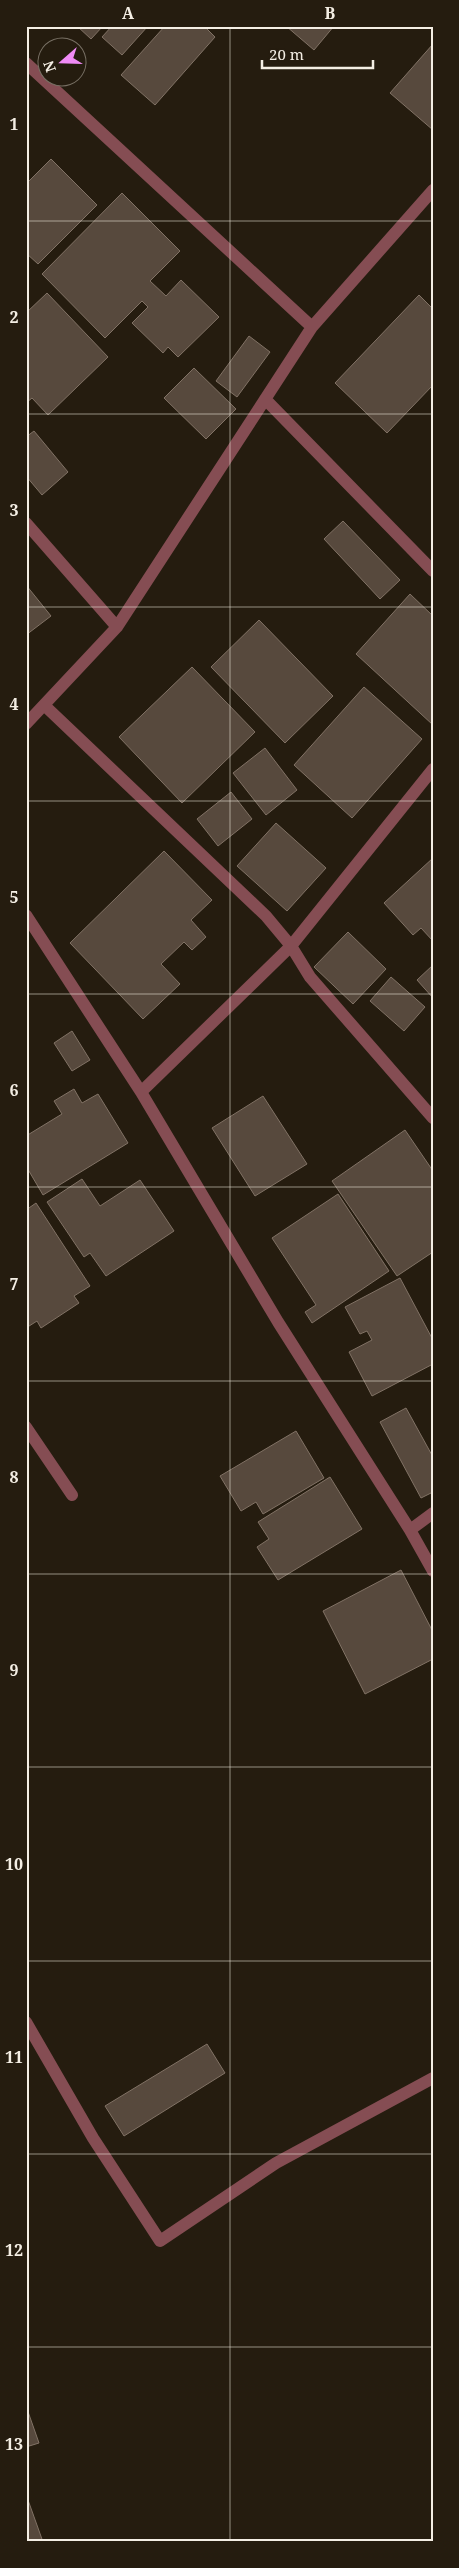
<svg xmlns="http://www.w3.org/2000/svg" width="459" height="2568" font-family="'Noto Serif',serif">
<rect width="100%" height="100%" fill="#251c0f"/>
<path fill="#57493d" stroke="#817265" d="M77,26H103L91,39Z
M112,26H148L122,55L102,37Z
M165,26H204L215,37L155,105L121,75Z
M286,26H334L314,50Z
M433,44V130L390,93Z
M51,159L97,205L38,264L26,253V184Z
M122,193L180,251L150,281L166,296L181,280L219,317L178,357L168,347L163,353L132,323L148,307L142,301L105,338L42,274Z
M47,293L108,357L48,415L32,398L26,403V313Z
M419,295L433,309V385L387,433L335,383Z
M249,336L270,352L237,397L216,381Z
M194,368L236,409L206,439L164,398Z
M34,431L68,472L42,495L26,476V437Z
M343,521L400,580L380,599L324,539Z
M26,585L51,616L26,635Z
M410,594L433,616V725L356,654Z
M259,620L333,696L285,743L211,667Z
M192,667L255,732L182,803L119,737Z
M364,687L422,739L352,818L294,765Z
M265,748L297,790L266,815L233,773Z
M231,792L252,819L218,846L197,819Z
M276,823L326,868L287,911L237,866Z
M164,851L212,900L191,920L206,937L192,950L184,942L161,964L180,984L143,1019L70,943Z
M433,858V941L421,928L413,935L384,903Z
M348,932L386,969L353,1004L314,967Z
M433,965V998L417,980Z
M391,977L425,1007L404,1031L370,1001Z
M72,1031L90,1060L72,1071L54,1043Z
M74,1089L82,1103L98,1094L128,1143L43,1195L26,1166V1136L62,1114L54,1101Z
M263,1096L307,1164L255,1196L212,1128Z
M405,1130L433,1171V1252L397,1276L332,1181Z
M82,1179L100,1206L140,1180L174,1231L106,1276L90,1253L84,1257L47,1202Z
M338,1194L389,1271L312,1323L305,1312L316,1305L272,1238Z
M36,1203L90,1286L74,1296L79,1303L41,1328L37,1321L26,1328V1210Z
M400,1278L433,1340V1364L372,1396L349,1352L372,1340L367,1331L360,1334L345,1307Z
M406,1408L433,1457V1492L421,1498L380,1422Z
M296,1431L324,1478L263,1514L256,1502L241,1511L220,1476Z
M330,1477L362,1529L278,1580L257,1547L269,1539L258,1522Z
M401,1570L433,1632V1659L365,1694L323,1611Z
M207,2044L225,2073L124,2136L105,2106Z
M26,2406L39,2443L26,2447Z
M26,2500H28L43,2542H26Z"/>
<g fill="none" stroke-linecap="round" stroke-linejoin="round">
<path stroke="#854d53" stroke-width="12" d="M26,63L312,327
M265,399L433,571
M26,523L117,627
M44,705L266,916L291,946L310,977L433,1118
M26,724L117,627L312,327L433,190
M26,915L141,1092L278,1322L410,1530L433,1571
M141,1092L291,946L433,769
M26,1427L72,1495
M410,1530L433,1513
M26,2022L93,2138L160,2241L276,2163L433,2078"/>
</g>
<path fill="none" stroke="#f4eee4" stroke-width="1" stroke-opacity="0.55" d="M230,26V2542M26,221H433M26,414H433M26,607H433M26,801H433M26,994H433M26,1187H433M26,1381H433M26,1574H433M26,1767H433M26,1961H433M26,2154H433M26,2347H433"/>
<rect width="459" height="2568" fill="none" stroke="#251c0f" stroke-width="55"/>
<g transform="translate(62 62) rotate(250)"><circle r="24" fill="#251c0f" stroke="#787064"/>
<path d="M0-4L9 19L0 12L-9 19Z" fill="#f08bf6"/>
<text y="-8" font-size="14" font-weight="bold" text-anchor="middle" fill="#f4eee4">N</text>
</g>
<path d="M262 60v8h111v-8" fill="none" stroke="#f4eee4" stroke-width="2.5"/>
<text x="269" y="60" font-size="15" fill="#f4eee4" stroke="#251c0f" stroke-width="4" paint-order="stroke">20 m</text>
<rect x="28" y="28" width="404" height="2512" fill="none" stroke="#f4eee4" stroke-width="2"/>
<g font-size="16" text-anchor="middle" font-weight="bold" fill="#f4eee4">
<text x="128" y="19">A</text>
<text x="330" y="19">B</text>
<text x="14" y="130">1</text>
<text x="14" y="323">2</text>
<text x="14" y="516">3</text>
<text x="14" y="710">4</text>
<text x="14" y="903">5</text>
<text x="14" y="1096">6</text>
<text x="14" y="1290">7</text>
<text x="14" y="1483">8</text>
<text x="14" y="1676">9</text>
<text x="14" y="1870">10</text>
<text x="14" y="2063">11</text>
<text x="14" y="2256">12</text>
<text x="14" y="2450">13</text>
</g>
</svg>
